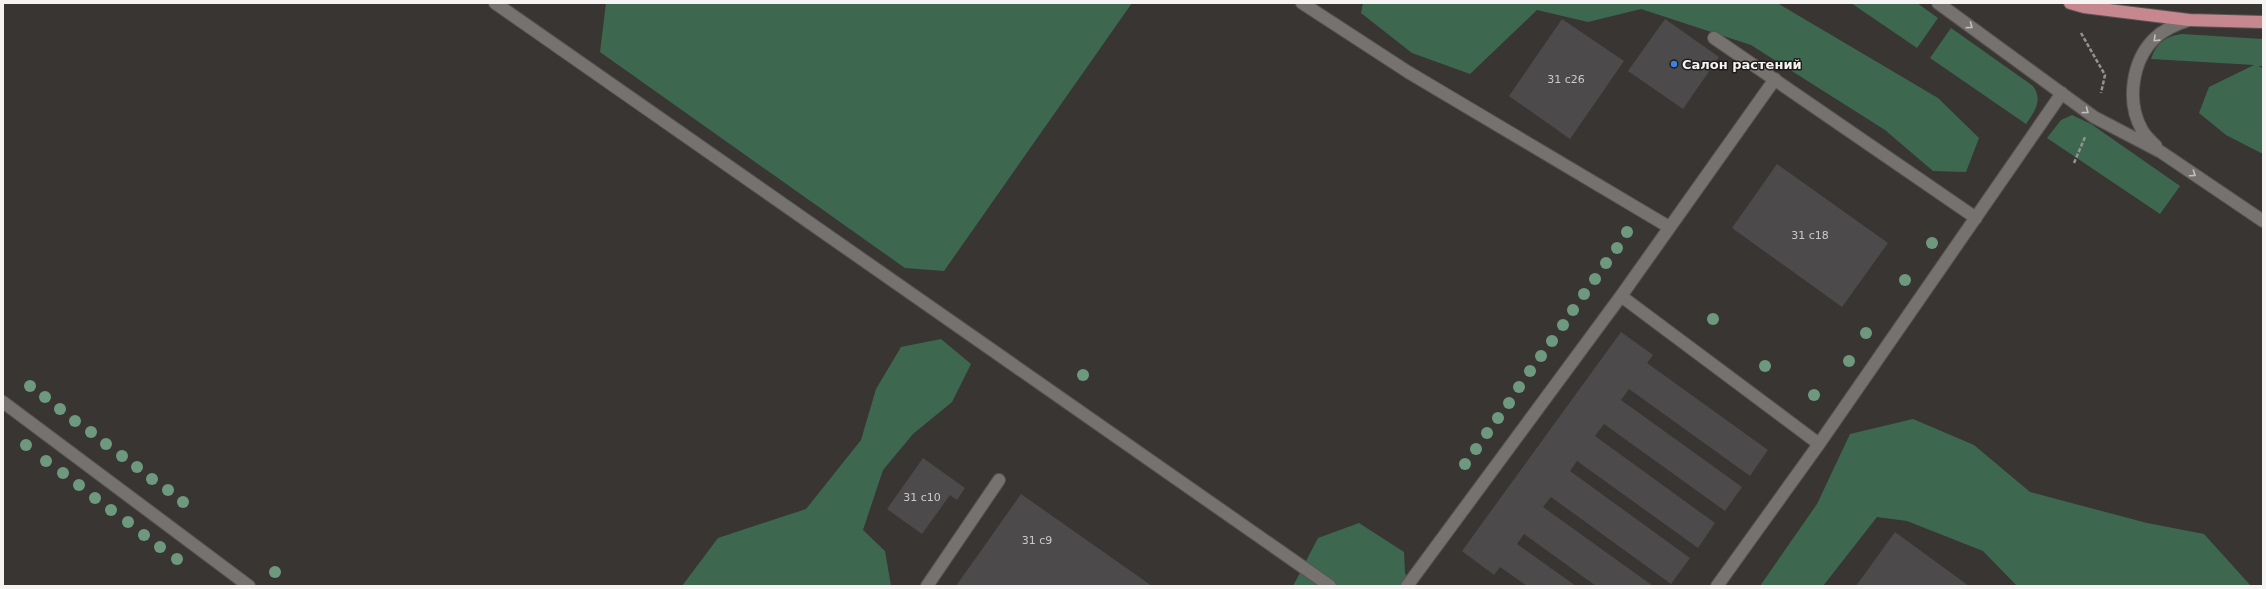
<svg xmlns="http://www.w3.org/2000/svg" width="2266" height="589" font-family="'DejaVu Sans',sans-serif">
<rect width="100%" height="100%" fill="#383533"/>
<path fill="#3d684f" d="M606,3H1132L944,271L905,268L600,52Z
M1363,3H1777L1938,98L1979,138L1966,172L1933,171L1885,130L1751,45L1641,9L1588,22L1537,10L1470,74L1412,53L1361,13Z
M1851,3H1917L1938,18L1917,48Z
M1951,28L2033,86C2043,100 2035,111 2026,124L1930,58Z
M2182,34L2263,39V66H2258L2263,68V154L2226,135L2199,113L2209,87L2254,65L2151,59C2156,43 2166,36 2182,34Z
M2072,115L2091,124L2180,186L2160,214L2047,138L2061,120Z
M941,339L971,364L952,402L913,434L883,470L863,530L885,551L891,586H682L718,538L806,509L861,440L876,389L901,347Z
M1913,419L1974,445L2030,492L2147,523L2204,534L2251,586H2017L1983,551L1907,521L1877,517L1823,586H1760L1817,504L1850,434Z
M1359,523L1404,552L1405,573L1411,586H1293L1318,538Z"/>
<path fill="#4d4a4c" d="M1562,19L1624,61L1570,139L1509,96Z
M1665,19L1719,57L1683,109L1628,71Z
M1777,164L1888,243L1842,307L1732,228Z
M1621,332L1653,355L1647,363L1768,450L1750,476L1629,389L1621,400L1742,487L1725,511L1604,424L1595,436L1715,523L1698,548L1577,461L1570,471L1690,558L1671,584L1551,497L1543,507L1653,586H1596L1524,534L1517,544L1576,586H1527L1500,567L1494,575L1462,551Z
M923,458L965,488L957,500L950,495L922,534L887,509Z
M1021,494L1152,586H956Z
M1895,532L1969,586H1856Z"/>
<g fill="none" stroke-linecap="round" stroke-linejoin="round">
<defs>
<path id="minor" d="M495,3L1330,586
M1302,3L1408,72L1669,227
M1938,3L2094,117L2161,152L2263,221
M1714,38L1976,218
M1775,79L1621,296L1819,444
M2156,146C2151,141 2145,136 2142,130C2126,102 2132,61 2154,39C2164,29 2176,24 2189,20
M3,402L249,586
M927,586L999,480
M1407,586L1621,296
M1717,586L1819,444L2062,93"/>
<path id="major" d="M2070,3L2084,7L2189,20L2263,22"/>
</defs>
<use href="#minor" stroke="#575453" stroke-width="14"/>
<use href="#major" stroke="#575453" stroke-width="14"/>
<path stroke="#959391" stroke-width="2.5" stroke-dasharray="4 2" stroke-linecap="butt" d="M2081,33L2105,75L2101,93
M2074,163L2085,137"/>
<use href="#minor" stroke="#75726f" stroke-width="12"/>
<use href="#major" stroke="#c7878f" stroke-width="12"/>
</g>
<g fill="#6e997f">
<circle cx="1627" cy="232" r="6"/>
<circle cx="1932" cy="243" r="6"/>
<circle cx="1617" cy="248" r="6"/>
<circle cx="1606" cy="263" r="6"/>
<circle cx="1595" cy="279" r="6"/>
<circle cx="1905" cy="280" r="6"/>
<circle cx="1584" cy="294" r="6"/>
<circle cx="1573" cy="310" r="6"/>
<circle cx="1713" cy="319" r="6"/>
<circle cx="1563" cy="325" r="6"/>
<circle cx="1866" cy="333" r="6"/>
<circle cx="1552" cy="341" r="6"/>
<circle cx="1541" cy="356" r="6"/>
<circle cx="1849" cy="361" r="6"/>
<circle cx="1765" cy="366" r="6"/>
<circle cx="1530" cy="371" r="6"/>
<circle cx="1083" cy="375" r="6"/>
<circle cx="30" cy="386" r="6"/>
<circle cx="1519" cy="387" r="6"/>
<circle cx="1814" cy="395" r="6"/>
<circle cx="45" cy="397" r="6"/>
<circle cx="1509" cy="403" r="6"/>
<circle cx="60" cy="409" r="6"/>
<circle cx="1498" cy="418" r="6"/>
<circle cx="75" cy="421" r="6"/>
<circle cx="91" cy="432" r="6"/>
<circle cx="1487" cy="433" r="6"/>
<circle cx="106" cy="444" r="6"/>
<circle cx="26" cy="445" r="6"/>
<circle cx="1476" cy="449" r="6"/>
<circle cx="122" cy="456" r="6"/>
<circle cx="46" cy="461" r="6"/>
<circle cx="1465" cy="464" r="6"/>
<circle cx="137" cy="467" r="6"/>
<circle cx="63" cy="473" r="6"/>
<circle cx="152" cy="479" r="6"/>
<circle cx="79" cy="485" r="6"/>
<circle cx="168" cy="490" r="6"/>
<circle cx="95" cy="498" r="6"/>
<circle cx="183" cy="502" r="6"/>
<circle cx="111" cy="510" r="6"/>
<circle cx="128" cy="522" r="6"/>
<circle cx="144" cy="535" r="6"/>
<circle cx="160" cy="547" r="6"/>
<circle cx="177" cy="559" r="6"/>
<circle cx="275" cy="572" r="6"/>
</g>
<defs><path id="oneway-chevron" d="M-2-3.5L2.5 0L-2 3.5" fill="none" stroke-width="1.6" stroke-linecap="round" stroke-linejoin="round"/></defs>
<g stroke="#c2c0be">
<use href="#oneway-chevron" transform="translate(1970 26) rotate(36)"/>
<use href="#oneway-chevron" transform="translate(2156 39) rotate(136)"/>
<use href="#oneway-chevron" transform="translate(2086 111) rotate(36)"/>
<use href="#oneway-chevron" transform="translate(2193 174) rotate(34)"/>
</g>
<circle fill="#3f7fe0" stroke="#1e1d1c" stroke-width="1.5" cx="1674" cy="64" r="4"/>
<g text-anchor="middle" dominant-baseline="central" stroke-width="3" stroke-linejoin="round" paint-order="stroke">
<g font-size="11" fill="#cccac9">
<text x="1566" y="79">31 с26</text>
<text x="1810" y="235">31 с18</text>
<text x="922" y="497">31 с10</text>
<text x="1037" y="540">31 с9</text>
</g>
<g font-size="13" font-weight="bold" fill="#f6f4f3" stroke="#1e1d1c" text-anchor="start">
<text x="1682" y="64">Салон растений</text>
</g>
</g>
<rect width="2266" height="589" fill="none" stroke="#f6f4f3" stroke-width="8"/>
</svg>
